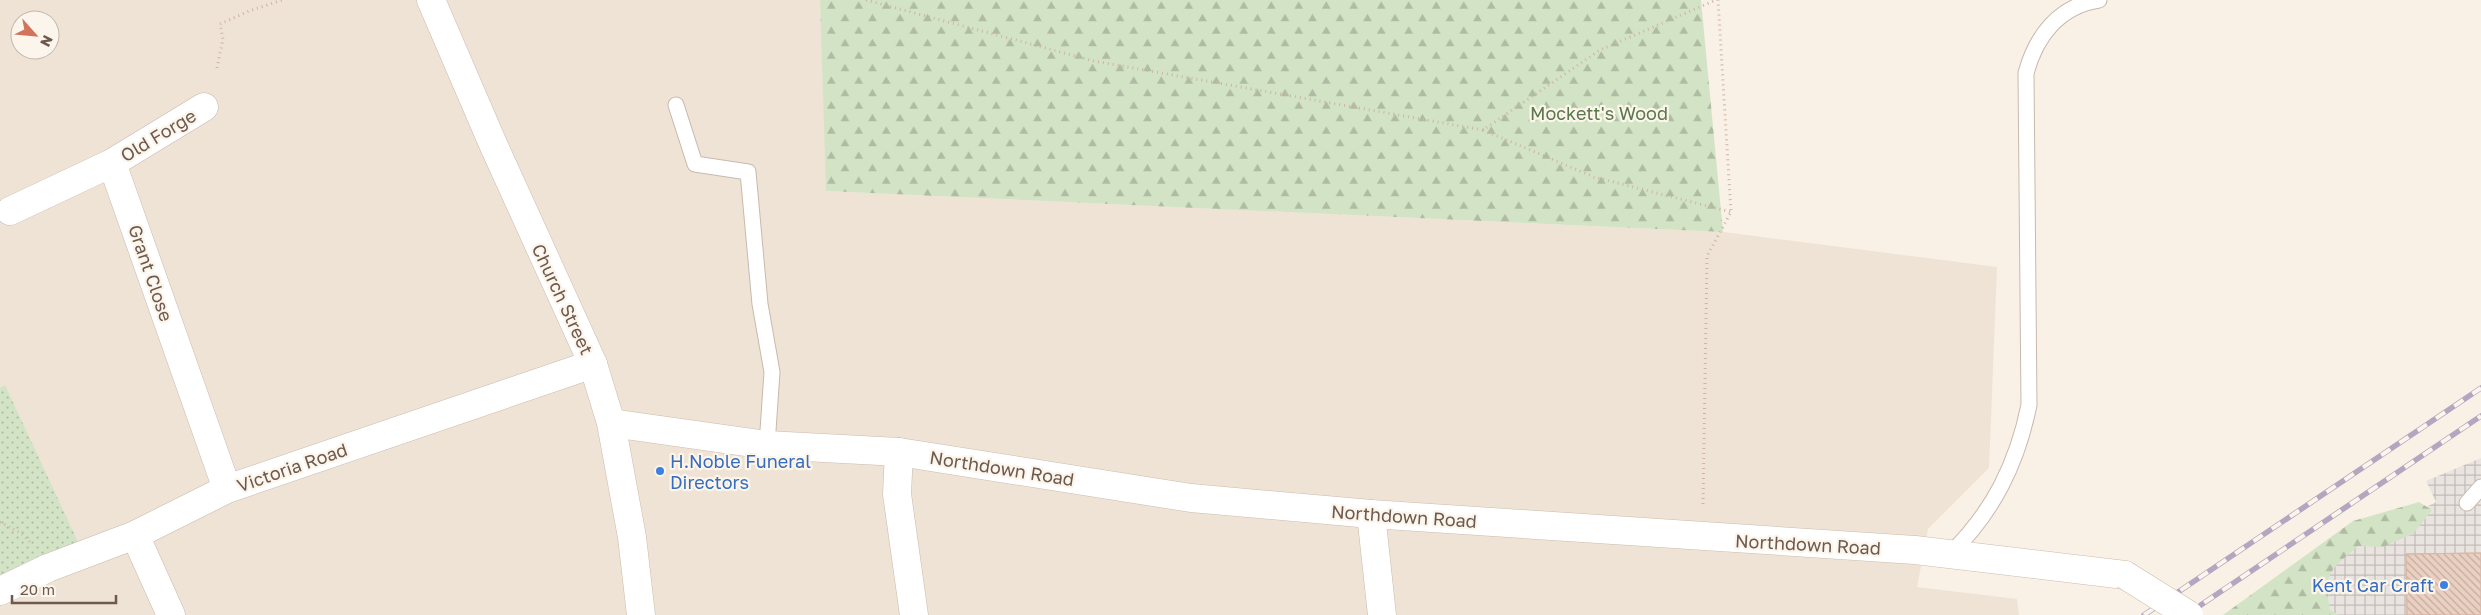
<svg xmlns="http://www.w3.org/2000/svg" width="2481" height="615" font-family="'Golos Text',sans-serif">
<defs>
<pattern id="industrial-grid" width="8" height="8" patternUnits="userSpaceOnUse" patternTransform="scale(1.25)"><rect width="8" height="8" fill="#e9e4df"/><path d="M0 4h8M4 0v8" fill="none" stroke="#c1bcb7"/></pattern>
<pattern id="green-dots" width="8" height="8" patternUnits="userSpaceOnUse" patternTransform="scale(1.25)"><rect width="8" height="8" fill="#d3e4c6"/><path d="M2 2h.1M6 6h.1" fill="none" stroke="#afbca3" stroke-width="1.8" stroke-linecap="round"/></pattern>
<pattern id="forest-firs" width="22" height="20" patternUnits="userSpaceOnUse" patternTransform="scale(1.25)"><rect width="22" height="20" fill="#d3e4c6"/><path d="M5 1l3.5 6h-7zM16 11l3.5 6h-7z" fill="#afbca3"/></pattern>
<pattern id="building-back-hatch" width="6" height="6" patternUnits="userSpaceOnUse" patternTransform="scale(1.25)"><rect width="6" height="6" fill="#ead0c1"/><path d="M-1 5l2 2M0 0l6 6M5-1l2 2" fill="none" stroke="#c2ac9f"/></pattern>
</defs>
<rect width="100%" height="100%" fill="#f9f1e5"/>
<path fill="#efe3d5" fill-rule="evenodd" d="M0,0H820L827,191L1723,232L1997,267L1989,468L1928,529L1917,587L2017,599L2019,615H0ZM20,20H50V50H20Z"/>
<path fill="url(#industrial-grid)" d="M2481,458V615H2266L2344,549L2436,502L2426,481Z"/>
<path fill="url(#green-dots)" d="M5,385L79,544L0,576V388Z"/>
<path fill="url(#forest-firs)" d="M820,0H1701L1723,232L826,191Z
M2419,502L2432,510L2413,534L2383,547L2358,546C2331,570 2323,572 2330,610L2339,615H2223L2353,521Z"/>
<path fill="url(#building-back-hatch)" stroke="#dbb7a4" d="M2481,553V615H2407L2406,554Z
M2481,553V615H2407L2406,554Z"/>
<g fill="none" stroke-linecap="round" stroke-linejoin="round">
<defs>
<path id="lane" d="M676,105L695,164L748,172L760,304L772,372L767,445
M2467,503L2481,487
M1950,554C1993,512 2017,464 2029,405L2026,73C2036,36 2059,6 2099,0"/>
<path id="street" d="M112,163L204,107
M10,211L112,163L227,489
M899,452L897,494L914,615
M1371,514L1382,615
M135,535L171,615
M0,591L48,568L135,535L227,489L593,364"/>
<path id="secondary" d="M431,0L493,144L593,364L611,423L632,537L641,615
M611,423L767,445L899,452L1191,498L1371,514L1915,550L2125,575"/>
</defs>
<use href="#lane" stroke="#c8b9ad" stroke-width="17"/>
<use href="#street" stroke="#c8b9ad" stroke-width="29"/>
<use href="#secondary" stroke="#cdbbae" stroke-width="29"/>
<path stroke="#cfb4a4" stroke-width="3" stroke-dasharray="1 4" stroke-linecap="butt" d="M866,0L1094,61L1483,130L1600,50L1716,0
M217,68L223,39L220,24L249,11L282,0
M1483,130L1594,177L1731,212
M1703,504L1707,256L1731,212L1718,0
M0,522L22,534L30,542"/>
<use href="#lane" stroke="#fff" stroke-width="15"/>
<use href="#street" stroke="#fff" stroke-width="28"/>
<use href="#secondary" stroke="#fff" stroke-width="28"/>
<defs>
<path id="rail" d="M2144,615L2481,388
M2186,615L2481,416"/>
</defs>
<use href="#rail" stroke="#b3a6c0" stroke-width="5.5"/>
<use href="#rail" stroke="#fcf5eb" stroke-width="4" stroke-dasharray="11" stroke-linecap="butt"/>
<defs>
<path id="secondary-bridge" d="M2125,575L2189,615"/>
</defs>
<use href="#secondary-bridge" stroke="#cdbbae" stroke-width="29" stroke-linecap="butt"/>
<use href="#secondary-bridge" stroke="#fff" stroke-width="28"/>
</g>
<g fill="#3f7fe0" stroke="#fcf5eb" stroke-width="2">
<circle cx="660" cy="471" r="5"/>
<circle cx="2444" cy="585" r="5"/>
</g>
<g text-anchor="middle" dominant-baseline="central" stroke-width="4.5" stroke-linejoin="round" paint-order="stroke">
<g font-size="18" fill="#59784b" stroke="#fcf5eb">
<text x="1599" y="113">Mockett's Wood</text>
</g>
<g font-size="18" fill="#6e594e" stroke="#fcf5eb">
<text transform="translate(158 135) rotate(-31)">Old Forge</text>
<text transform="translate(151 273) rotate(71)">Grant Close</text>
<text transform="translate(563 299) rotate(65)">Church Street</text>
<text transform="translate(292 467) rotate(-19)">Victoria Road</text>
<text transform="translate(1002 468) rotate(9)">Northdown Road</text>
<text transform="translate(1404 516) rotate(4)">Northdown Road</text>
<text transform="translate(1808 544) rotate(3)">Northdown Road</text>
</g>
<g font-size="18" fill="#366cbe" stroke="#fcf5eb" text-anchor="start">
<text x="670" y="461">H.Noble Funeral<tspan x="670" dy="21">Directors</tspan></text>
<text x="2434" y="585" text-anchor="end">Kent Car Craft</text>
</g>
</g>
<g transform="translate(35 35) rotate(117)"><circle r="24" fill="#fcf5eb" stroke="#c3b7ac"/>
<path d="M0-4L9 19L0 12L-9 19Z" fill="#d2735b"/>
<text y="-8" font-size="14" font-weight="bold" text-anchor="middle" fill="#6e594e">N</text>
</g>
<path d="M12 595v8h104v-8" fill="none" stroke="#6e594e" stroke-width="2.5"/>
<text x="20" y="595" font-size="15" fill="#6e594e" stroke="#fcf5eb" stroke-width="4" paint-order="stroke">20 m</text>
</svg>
